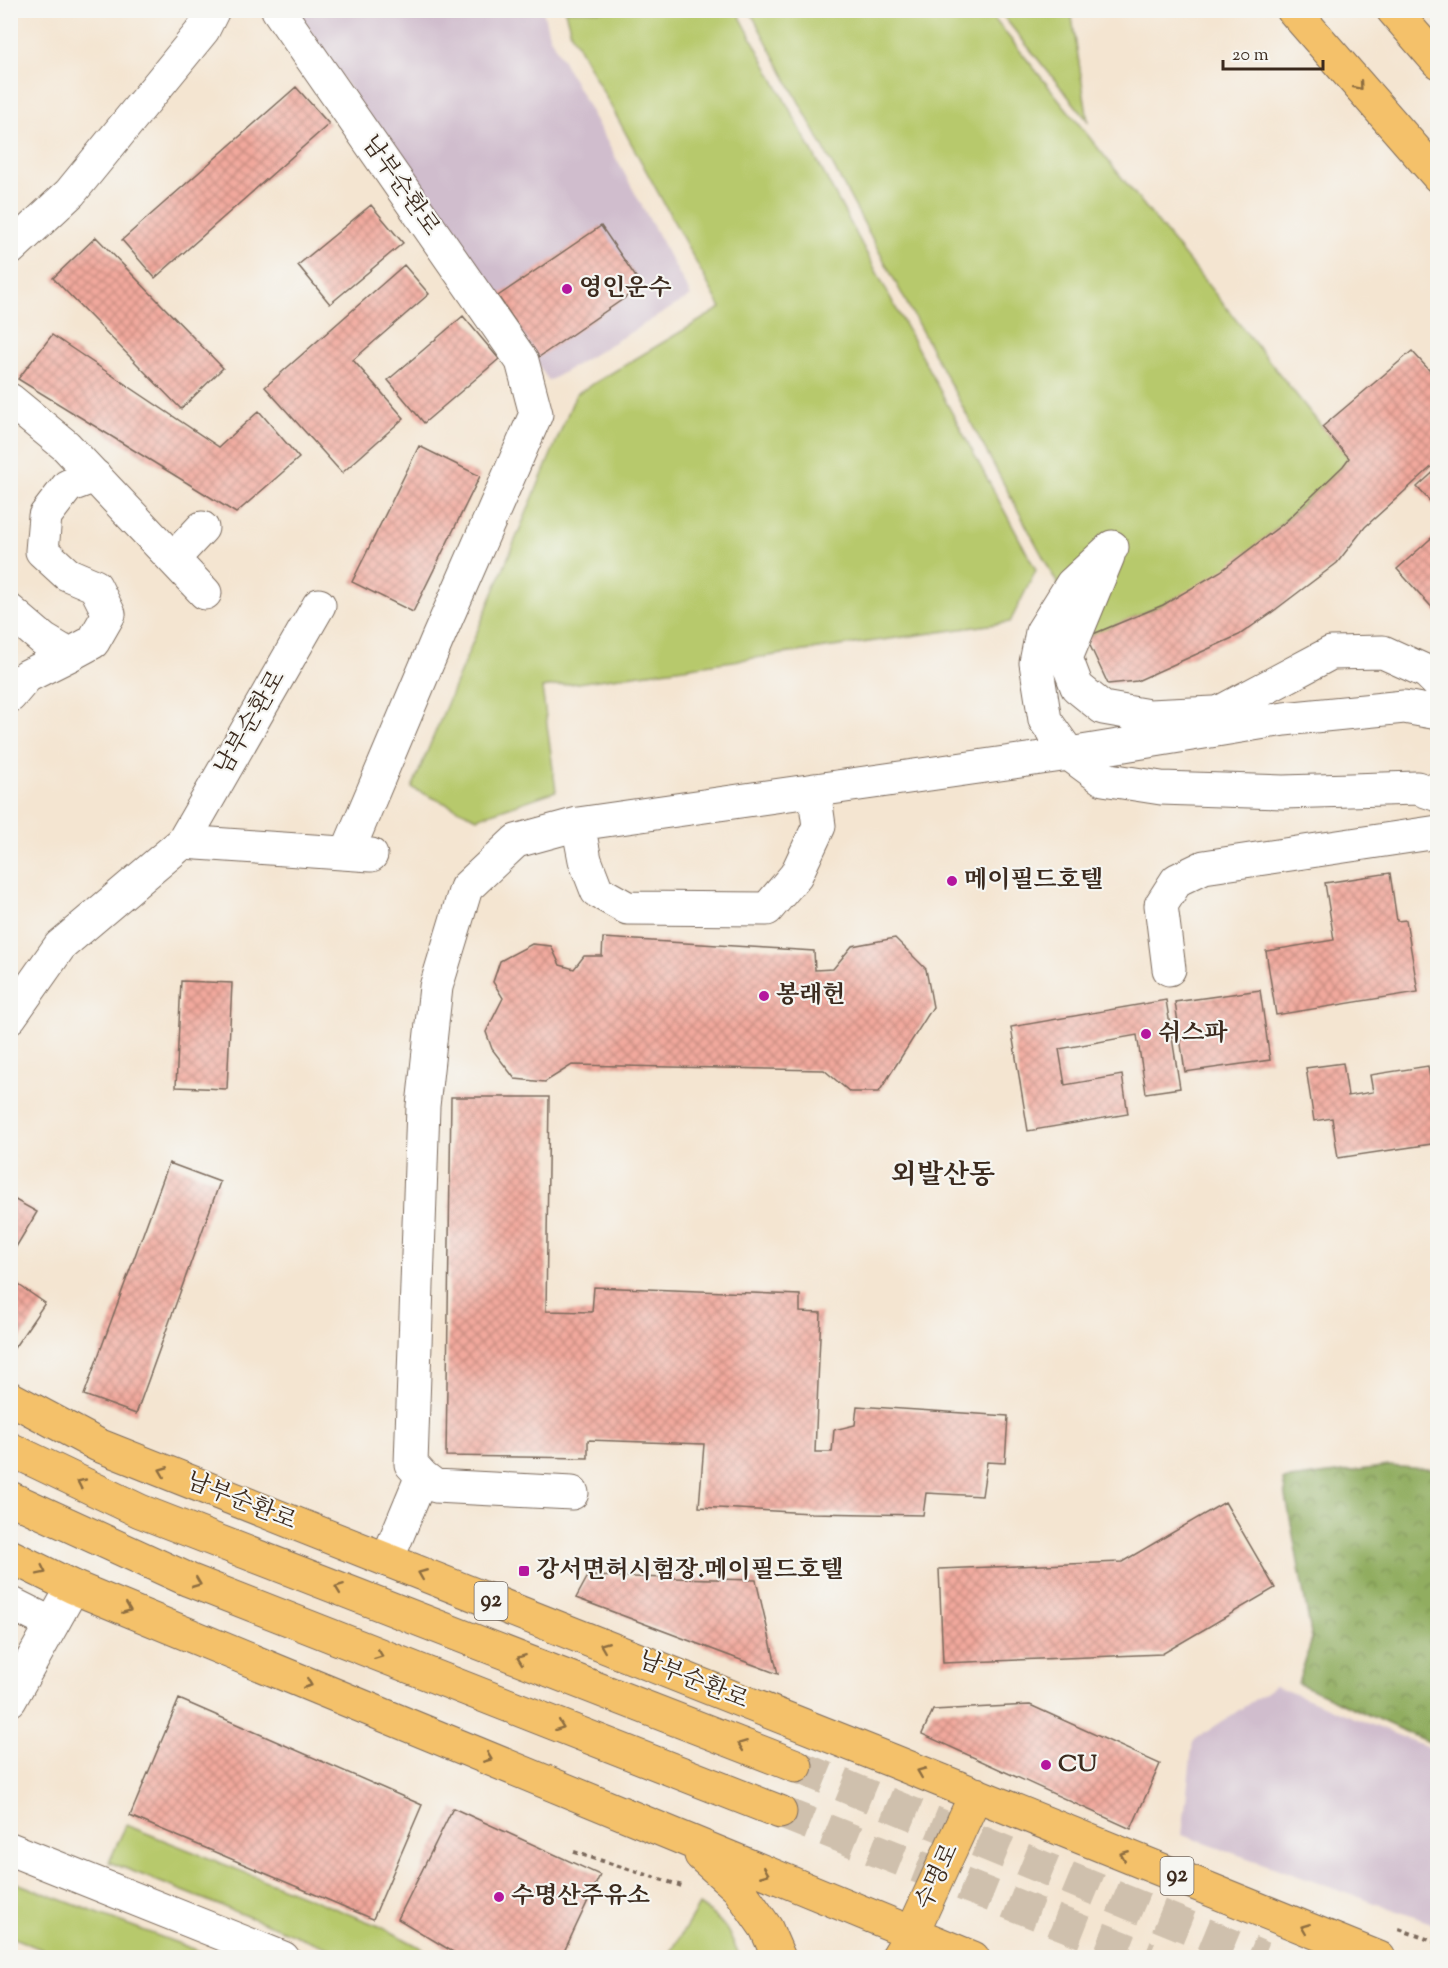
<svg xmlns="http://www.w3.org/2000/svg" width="1448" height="1968" font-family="'Sorts Mill Goudy','Noto Serif KR',serif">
<defs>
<pattern id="forest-crowns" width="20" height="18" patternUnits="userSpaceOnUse" patternTransform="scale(1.5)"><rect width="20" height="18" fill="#91ad60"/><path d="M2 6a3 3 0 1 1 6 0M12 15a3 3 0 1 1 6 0" fill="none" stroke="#788d4f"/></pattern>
<pattern id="building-cross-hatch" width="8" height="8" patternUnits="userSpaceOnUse" patternTransform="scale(1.5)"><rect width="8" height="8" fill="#f2a99d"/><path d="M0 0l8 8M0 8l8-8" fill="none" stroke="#c58a7f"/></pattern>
</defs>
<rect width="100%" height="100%" fill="#f6f6f2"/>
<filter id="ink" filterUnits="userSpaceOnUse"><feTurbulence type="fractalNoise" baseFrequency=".0167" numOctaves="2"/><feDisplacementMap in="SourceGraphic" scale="12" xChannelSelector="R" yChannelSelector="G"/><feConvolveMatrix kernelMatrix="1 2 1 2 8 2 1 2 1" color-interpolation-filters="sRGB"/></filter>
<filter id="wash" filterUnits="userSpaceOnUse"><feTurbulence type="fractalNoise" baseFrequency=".008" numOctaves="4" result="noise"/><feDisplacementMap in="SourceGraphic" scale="24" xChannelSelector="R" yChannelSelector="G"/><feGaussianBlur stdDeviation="1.35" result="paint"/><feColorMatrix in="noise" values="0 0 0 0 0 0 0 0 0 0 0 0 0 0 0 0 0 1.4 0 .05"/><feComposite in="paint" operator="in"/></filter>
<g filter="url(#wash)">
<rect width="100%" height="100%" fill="#f4e5d1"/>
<path fill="#d0bdcd" d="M296,11H543L549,35L691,296L549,381Z
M1275,1686L1437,1751V1925L1182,1835L1193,1741Z"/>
<path fill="#b7c96c" stroke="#797a45" stroke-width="1.5" d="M565,11H737L1036,570L1010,622L542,688L556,791L477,818L412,788L576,394L721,308L571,33Z
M750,11H988L1322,427L1349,458L1343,466C1304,503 1266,541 1222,571C1180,600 1132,618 1086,637Z
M999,11H1071L1088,121Z
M126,1825L384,1928L438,1957H351L109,1862Z
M11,1881L215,1957H61L11,1937Z
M699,1905C725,1922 728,1929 740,1957H668Z"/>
<path fill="url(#forest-crowns)" stroke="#666c3f" stroke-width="1.5" d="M1389,1466L1437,1470V1746L1298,1683L1312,1639L1283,1480Z"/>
<g id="blocks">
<path fill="url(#building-cross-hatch)" d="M296,87L329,124L155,278L122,240Z
M371,205L403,243L330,304L298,265Z
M601,226L642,286L539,357L498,296Z
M96,237L223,368L181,409L53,278Z
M404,265L429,294L353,360L404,418L342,473L265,387Z
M463,316L499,359L424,423L388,380Z
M52,335L219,447L259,411L299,458L236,513L18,379Z
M1412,351L1438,380V461L1365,527L1337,563L1271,613L1239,635L1137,681L1108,684L1086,637L1163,605L1221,571L1284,523L1343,466L1349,458L1322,427Z
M419,446L480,476L413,612L352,582Z
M1438,468V510L1417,487Z
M1438,532V614L1397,569Z
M1390,873L1397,921L1406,920L1418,992L1276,1015L1266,951L1334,940L1325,883Z
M603,938L814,951L815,970L833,969L852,946L895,938L926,969L933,1007L879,1092H850L824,1070L572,1065L545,1082L515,1079L492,1049L486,1032L503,998L493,982L500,961L532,944L551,946L560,965L574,969L584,956H602Z
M181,981L232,983L227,1089L176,1087Z
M1260,990L1270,1060L1185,1072L1175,1002Z
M1166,1000L1180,1088L1146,1093L1137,1035L1059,1049L1065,1085L1122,1075L1128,1114L1028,1131L1011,1027Z
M1343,1063L1348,1096L1373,1092L1370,1075L1428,1066L1438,1127V1143L1338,1158L1332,1118L1314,1121L1306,1068Z
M451,1097H549L546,1311L592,1312L594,1287L800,1295V1312L821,1313L815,1452H832L834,1430L855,1425L857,1406L1008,1416L1005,1463L987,1462L982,1496L926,1493L923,1515L811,1513L699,1507L704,1444L588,1440V1458L446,1456Z
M169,1163L220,1182L136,1414L84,1395Z
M10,1197L37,1212L10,1257Z
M10,1279L45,1303L10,1354Z
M1225,1502L1275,1588L1162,1654L943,1663L939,1569L1122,1562Z
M588,1576L756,1580L778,1674L576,1598Z
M179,1699L422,1805L373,1919L130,1816Z
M1030,1705L1160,1764L1131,1829L922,1734L933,1710Z
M453,1808L600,1875L561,1958H463L398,1919Z"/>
</g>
</g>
<g filter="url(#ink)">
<use href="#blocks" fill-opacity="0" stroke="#7c6b5d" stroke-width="1.5"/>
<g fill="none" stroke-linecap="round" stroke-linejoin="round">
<path stroke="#cfc0ad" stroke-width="33" stroke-dasharray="33 16" stroke-linecap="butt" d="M796,1766L1263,1958
M780,1812L1149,1958"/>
<defs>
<path id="minor" d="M278,10L522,361L536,414L437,640L347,853
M10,249L70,193L203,30L213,10
M10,400L66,446L205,593
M1112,547L1072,584L1042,632L1036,663L1045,720L1069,754L1103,779L1161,788L1283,792L1417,788L1438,795
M1108,556L1066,658L1077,687L1103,708L1149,716L1214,713
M173,559L202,528
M10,611L44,640L69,655L93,642L109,614L95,586L67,574L42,551L45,516L68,486L95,476
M10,696L27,676L69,655
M1196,725L1331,653L1383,652L1427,672L1438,683
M578,824L585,860L597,891L627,908L767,909L796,875L819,826L814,790
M183,842L319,605
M1169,969L1161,905L1177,880L1204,867L1438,832
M10,1017L60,946L183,842L371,855
M572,1493L435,1486L422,1476L411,1464L423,1106L436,987L466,888L516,841L578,824L1069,754L1284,719L1404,707L1438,713
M387,1560L422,1476
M10,1603L52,1624
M10,1700L73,1587
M10,1849L283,1958"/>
<path id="major" d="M1293,10L1438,176
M1393,10L1438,62
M10,1398L98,1445L893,1761L1379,1958
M10,1449L140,1511L796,1766
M10,1498L189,1580L780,1812
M10,1556L73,1587L973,1958
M701,1855L738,1888L766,1928L779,1958
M897,1958L912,1933L976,1794"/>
</defs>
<use href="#minor" stroke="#7c6b5d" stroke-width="35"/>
<use href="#major" stroke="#7c6b5d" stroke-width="35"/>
<path stroke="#7c6b5d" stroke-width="4" stroke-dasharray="4.5 4.5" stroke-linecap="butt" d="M574,1852L682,1886
M1399,1929L1435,1942"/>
<use href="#minor" stroke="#fff" stroke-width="33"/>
<use href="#major" stroke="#f4c16a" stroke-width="33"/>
</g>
<defs><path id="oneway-chevron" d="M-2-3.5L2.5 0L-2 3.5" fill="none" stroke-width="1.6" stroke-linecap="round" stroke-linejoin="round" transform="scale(1.5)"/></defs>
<g stroke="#8e6e40">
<use href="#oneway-chevron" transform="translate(1359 86) rotate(49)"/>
<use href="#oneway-chevron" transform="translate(163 1471) rotate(-158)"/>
<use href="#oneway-chevron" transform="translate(81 1483) rotate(-155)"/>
<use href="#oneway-chevron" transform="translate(42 1571) rotate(26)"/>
<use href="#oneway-chevron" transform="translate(422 1574) rotate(-158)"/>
<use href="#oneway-chevron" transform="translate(197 1583) rotate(22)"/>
<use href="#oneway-chevron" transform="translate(339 1588) rotate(-159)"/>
<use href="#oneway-chevron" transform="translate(127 1609) rotate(22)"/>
<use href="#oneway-chevron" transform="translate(604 1646) rotate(-158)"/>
<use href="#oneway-chevron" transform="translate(379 1655) rotate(21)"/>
<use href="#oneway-chevron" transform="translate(521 1659) rotate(-159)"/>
<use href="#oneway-chevron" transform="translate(308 1684) rotate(22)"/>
<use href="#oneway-chevron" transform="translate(560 1726) rotate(21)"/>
<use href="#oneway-chevron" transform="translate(742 1745) rotate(-159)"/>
<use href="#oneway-chevron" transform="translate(488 1758) rotate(22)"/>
<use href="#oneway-chevron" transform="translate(921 1772) rotate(-158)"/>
<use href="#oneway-chevron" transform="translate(1124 1855) rotate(-158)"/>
<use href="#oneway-chevron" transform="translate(765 1873) rotate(22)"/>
<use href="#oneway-chevron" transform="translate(1305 1928) rotate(-158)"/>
</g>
</g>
<g fill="#b5179e" stroke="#f6f6f2" stroke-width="2">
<circle cx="567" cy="289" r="6"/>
<circle cx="952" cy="881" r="6"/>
<circle cx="764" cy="996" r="6"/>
<circle cx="1146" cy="1034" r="6"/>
<rect x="518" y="1565" width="12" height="12" rx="3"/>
<circle cx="1046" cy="1765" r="6"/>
<circle cx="499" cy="1897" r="6"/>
</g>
<g text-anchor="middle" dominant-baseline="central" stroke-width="4.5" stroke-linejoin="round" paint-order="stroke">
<g fill="#f6f6f2" stroke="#73675e" stroke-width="1.5">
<rect x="474.5" y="1582" width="33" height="38" rx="4.5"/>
<rect x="1160.5" y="1857" width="33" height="38" rx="4.5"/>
</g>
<g font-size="22" font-weight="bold" fill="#3b2a1e">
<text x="491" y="1601">92</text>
<text x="1177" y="1876">92</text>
</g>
<g font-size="24" fill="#3b2a1e" stroke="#f6f6f2">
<text transform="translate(400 186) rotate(55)">남부순환로</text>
<text transform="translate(251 723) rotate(-60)">남부순환로</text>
<text transform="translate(241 1502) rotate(22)">남부순환로</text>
<text transform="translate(693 1681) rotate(22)">남부순환로</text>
<text transform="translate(938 1877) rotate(-65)">수명로</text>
</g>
<g font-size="24" font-weight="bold" fill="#3b2a1e" stroke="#f6f6f2" text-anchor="start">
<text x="579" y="289">영인운수</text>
<text x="964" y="881">메이필드호텔</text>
<text x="776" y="996">봉래헌</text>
<text x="1158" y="1034">쉬스파</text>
<text x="536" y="1571">강서면허시험장.메이필드호텔</text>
<text x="1058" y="1765">CU</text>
<text x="511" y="1897">수명산주유소</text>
</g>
<g font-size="27" font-weight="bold" fill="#3b2a1e" stroke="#f6f6f2">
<text x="943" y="1176">외발산동</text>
</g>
</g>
<rect width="1448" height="1968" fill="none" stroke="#f6f6f2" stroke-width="36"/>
<path d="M1223 60v9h100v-9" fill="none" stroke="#3b2a1e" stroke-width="3"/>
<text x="1232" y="60" font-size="18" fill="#3b2a1e" stroke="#f6f6f2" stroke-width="4.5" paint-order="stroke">20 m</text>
</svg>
